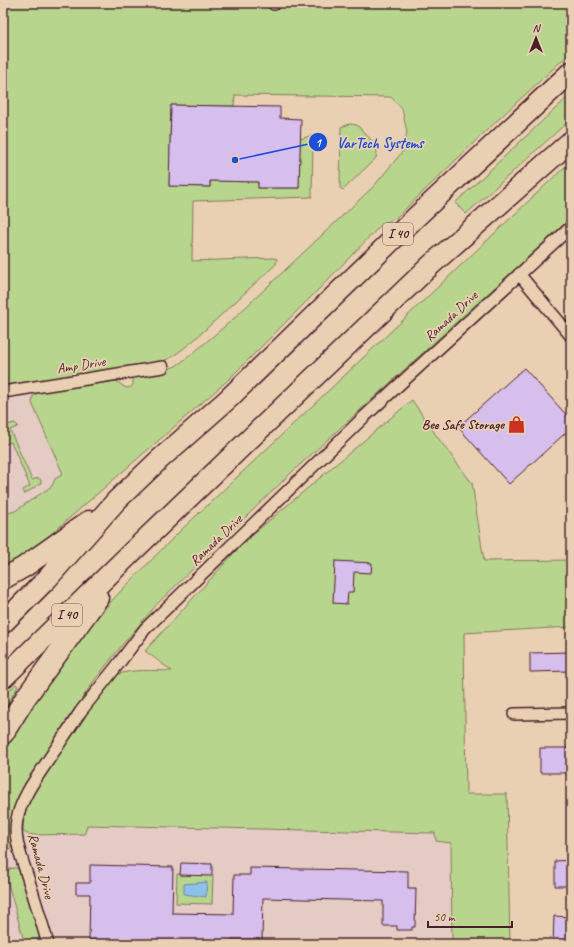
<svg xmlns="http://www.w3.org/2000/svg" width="574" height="947" font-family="Caveat,sans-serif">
<rect width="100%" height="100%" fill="#ead0b2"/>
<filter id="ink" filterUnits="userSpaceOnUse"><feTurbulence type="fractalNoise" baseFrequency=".025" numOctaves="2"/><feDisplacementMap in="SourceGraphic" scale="8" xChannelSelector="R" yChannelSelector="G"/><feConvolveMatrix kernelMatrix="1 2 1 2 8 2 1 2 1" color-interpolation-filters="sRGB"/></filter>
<g filter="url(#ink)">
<path fill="#e4cbc4" d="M30,379L82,477L3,529V382Z
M25,824L450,827L452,944H3V836Z"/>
<path fill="#b8d58d" stroke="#817a5c" d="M3,3H571V52L487,130L396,218L382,224L316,292L228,380L35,548L3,567V510L5,514L15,511L52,486L55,479L63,474L32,403L33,396L39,392L116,381L126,388L131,387L133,385V377L160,372L176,366L192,354L231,321L374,186L403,151L407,132L402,109L391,97L235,95L234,106L171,105L169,186L210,187V181L258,182V188H299L300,139L313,135L312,197L193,201L192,261L274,258L277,259L276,264L192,342L172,357L159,363L3,386Z
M571,94V119L466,214L455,203Z
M350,124L357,125L375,144L377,152L376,158L343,190L340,188L341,127Z
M571,161V218L292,472L159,602L122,645L94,681L63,726L18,800L13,847L3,851V748L31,701L82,635L115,597L177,534Z
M412,400L438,438L472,483L484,561L571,560V627L464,633L466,794H507L510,944H452L451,843L436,841L435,833L87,825L85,833L84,834L34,835L27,834L23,831C19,801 77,725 96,700C100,694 109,679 115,676C128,668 156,671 172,671L145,651L245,541Z
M15,423L18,426L17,427L10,430L32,480L38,478L41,480V483L25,494H24L23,490L30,486L11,442L3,445V433H7L6,425Z
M16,684L18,686L3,712V697Z
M14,868H18L40,936L37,939L24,941L6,876L9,869Z
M177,874L213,875L212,904L176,903Z"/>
<path fill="#8dc1ea" stroke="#72809e" d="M207,882L206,897L184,894V884Z"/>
<path fill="#d6beed" stroke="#4a1f2b" d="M171,105L280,107V118L301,119L299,188H258V182L210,181V187L169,186Z
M524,368L571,420V428L509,484L458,427Z
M335,561L372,563L371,573L354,572L353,592H348L347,604L333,603Z
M571,652V671L530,672V653Z
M540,748H570V773H540Z
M571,860V886H555V861Z
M181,863L212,864V876L180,875Z
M90,865L173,867L172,913L233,914L234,875H250V868L408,871V888H416L415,927H412V930H397V926H383V901L263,898L262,939H232V944H173V941L89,940L90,894H76V883H90Z
M554,916L569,917L568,944H553Z"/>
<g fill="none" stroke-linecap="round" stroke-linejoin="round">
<defs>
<path id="minor" d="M274,4L275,3
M519,274L571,336
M3,392L163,367
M514,714L571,713
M48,944C41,920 34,896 26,872C22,859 16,845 16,830C16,814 23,800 31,786L81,711L116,667L145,629L364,417L571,227"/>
<path id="motorway" d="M3,579L24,567L89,521
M3,623L47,579L116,501L160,459L228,399L416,217L571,72
M3,678L132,552L432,264L571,141
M3,734L26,697L98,598"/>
</defs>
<use href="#minor" stroke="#4a1f2b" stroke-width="14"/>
<use href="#motorway" stroke="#4a1f2b" stroke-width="23"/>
<use href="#minor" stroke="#ead0b2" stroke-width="11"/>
<use href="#motorway" stroke="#ead0b2" stroke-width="20"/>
</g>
</g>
<defs>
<symbol id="shop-bare" viewBox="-9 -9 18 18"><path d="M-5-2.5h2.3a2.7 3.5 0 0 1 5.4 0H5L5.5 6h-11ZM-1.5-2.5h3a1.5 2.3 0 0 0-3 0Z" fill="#c8321e" stroke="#ead0b2" stroke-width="2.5" paint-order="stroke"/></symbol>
</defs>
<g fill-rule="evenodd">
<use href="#shop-bare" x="504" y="412" width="25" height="25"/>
</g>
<g text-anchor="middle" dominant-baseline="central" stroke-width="3.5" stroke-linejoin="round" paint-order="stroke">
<g fill="#ead0b2" stroke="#7a5454" stroke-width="1">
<rect x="383" y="223" width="30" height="22" rx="3"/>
<rect x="52" y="604" width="30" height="22" rx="3"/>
</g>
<g font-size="13" font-weight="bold" fill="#4a1f2b">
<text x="398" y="234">I 40</text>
<text x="67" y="615">I 40</text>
</g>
<g font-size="14" fill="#4a1f2b" stroke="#ead0b2">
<text transform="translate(451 316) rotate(-43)">Ramada Drive</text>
<text transform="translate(81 365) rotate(-9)">Amp Drive</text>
<text transform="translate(216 540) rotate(-44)">Ramada Drive</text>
<text transform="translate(41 866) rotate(75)">Ramada Drive</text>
</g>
<g font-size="14" font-weight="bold" fill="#4a1f2b" stroke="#ead0b2" text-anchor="end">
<text x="504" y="424">Bee Safe Storage</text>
</g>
</g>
<path fill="none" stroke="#1d4ed8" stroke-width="1.5" d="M235 160L318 142"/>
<g fill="#1d4ed8" stroke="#ead0b2" stroke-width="1.5">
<circle cx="235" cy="160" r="4"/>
<circle cx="318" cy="142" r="10"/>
</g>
<g font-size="12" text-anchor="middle" font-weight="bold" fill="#fff">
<text x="318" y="147">1</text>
</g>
<g font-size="15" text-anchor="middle" font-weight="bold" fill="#1d4ed8" stroke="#ead0b2" stroke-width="3.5" stroke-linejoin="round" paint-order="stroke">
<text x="380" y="148">VarTech Systems</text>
</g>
<rect width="574" height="947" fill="none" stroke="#ead0b2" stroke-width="16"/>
<rect x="8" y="8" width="558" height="931" fill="none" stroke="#4a1f2b" stroke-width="1.5" filter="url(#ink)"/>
<g transform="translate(536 38)" stroke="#ead0b2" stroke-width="3" paint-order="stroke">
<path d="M0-3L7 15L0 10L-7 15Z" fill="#4a1f2b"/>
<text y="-6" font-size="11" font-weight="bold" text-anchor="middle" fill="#4a1f2b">N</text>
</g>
<path d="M428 921v6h84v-6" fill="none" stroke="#4a1f2b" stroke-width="2"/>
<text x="434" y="921" font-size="12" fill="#4a1f2b" stroke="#ead0b2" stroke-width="3" paint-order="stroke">50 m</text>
</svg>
